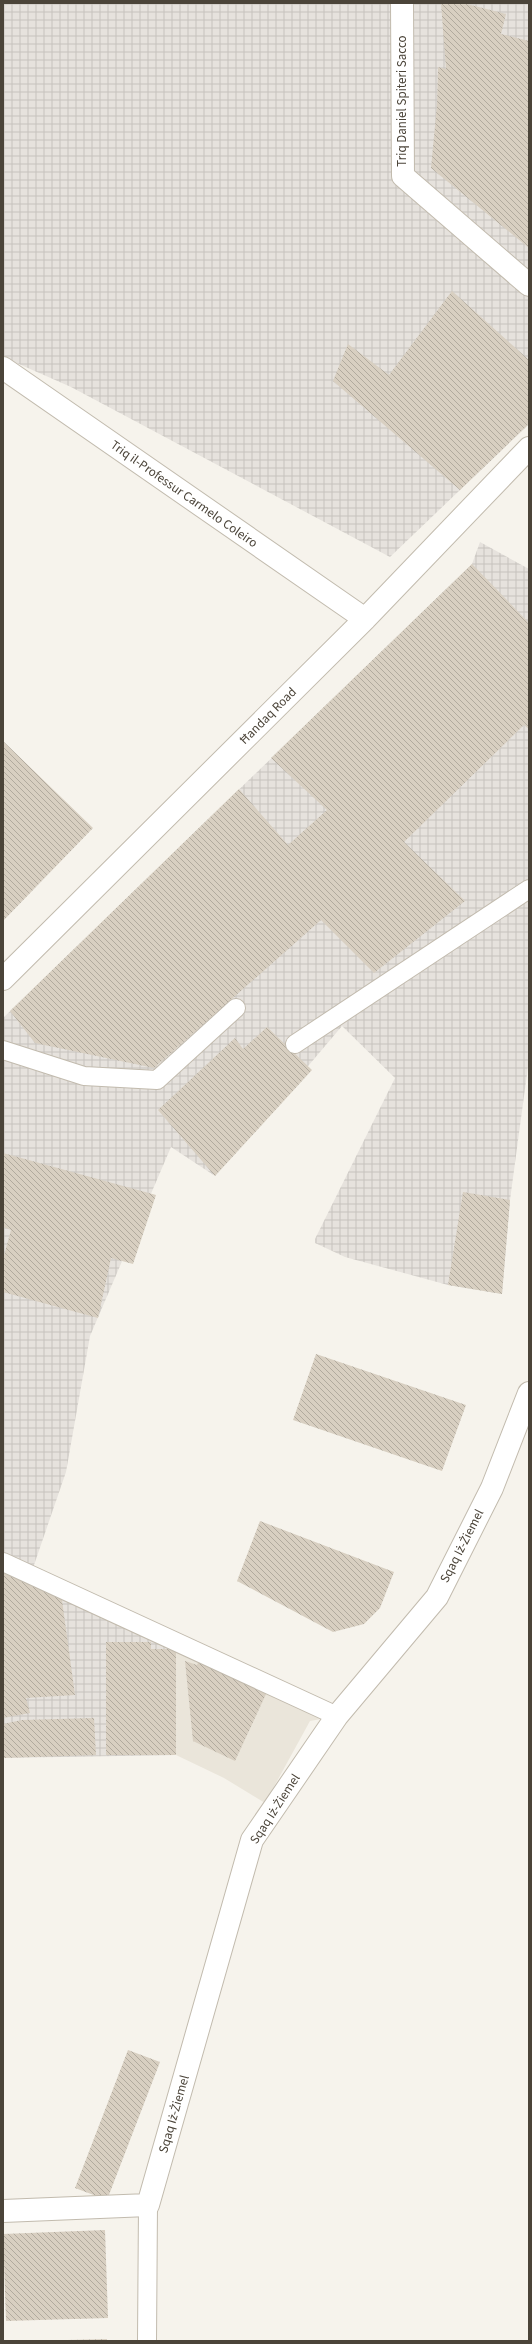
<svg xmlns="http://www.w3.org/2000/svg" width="532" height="2344" font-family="'Source Sans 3',sans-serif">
<defs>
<pattern id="industrial-grid" width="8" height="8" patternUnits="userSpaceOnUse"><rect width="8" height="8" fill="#e6e2dd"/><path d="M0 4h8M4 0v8" fill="none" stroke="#c7c3be"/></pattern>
<pattern id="building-back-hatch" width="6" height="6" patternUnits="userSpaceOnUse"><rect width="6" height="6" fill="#d8cfc1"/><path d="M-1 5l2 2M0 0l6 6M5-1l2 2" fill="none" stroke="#b1aa9e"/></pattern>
</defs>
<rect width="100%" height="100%" fill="#f6f3ec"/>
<path fill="#eae5da" d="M176,1649L200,1658L321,1719L310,1721L265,1803L224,1778L176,1755Z"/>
<path fill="url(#industrial-grid)" d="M3,3H529V424L390,557L71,387L3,357Z
M480,542L529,569V1059L510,1200L502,1294L448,1285L345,1257L315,1243V1239L395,1078L342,1026L215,1176L171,1147L90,1336L66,1472L34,1565L40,1582L176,1649V1755L3,1758V1018L472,564Z"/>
<path fill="url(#building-back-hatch)" d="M441,3H463L506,14L501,34L529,41V248L431,168L437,105L438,67L446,69Z
M452,291L529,360V424L460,490L333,381L348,344L389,375Z
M472,564L529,623V729L524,725L404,842L465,901L374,973L321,920L154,1068L35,1043L10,1011L239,789L288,845L327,810L271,758Z
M3,741L93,828L3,921Z
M267,1027L312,1070L215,1176L158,1110L235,1038L243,1049Z
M3,1153L156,1195L133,1264L111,1258L98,1318L3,1292V1259L11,1230L3,1227Z
M463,1192L510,1200L502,1294L448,1285Z
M316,1354L466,1405L442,1471L293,1420Z
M260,1521L394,1572L380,1608L364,1624L333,1632L237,1581Z
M3,1573L62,1600L75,1695L26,1698L30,1713L3,1718Z
M106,1642H151V1649H176V1755H106Z
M200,1658L267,1692L235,1761L193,1741L185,1661L197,1665Z
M94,1718L96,1755L3,1758V1724L22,1720Z
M128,2050L160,2062L107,2200L75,2188Z
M105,2230L108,2318L6,2321L3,2234Z
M107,2339V2341H67V2340Z"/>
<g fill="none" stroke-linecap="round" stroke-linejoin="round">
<defs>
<path id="service" d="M295,1044L529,889
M3,1050L84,1076L157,1080L236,1008
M3,1562L337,1716
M147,2341L148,2205"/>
<path id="minor" d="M402,3L403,176L529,285
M3,368L365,619
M3,979L365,619L529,448
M3,2211L148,2205L252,1840L337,1716L437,1597L492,1488L529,1393"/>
</defs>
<use href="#service" stroke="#c2bbae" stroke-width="20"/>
<use href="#minor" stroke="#c2bbae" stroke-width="24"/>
<use href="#service" stroke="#fff" stroke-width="18"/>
<use href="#minor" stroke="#fff" stroke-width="22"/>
</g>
<g text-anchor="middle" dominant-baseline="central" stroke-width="4" stroke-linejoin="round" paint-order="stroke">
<g font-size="13" fill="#4b4439" stroke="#fff">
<text transform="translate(402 101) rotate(-90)">Triq Daniel Spiteri Sacco</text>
<text transform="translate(184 494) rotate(35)">Triq il-Professur Carmelo Coleiro</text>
<text transform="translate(268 716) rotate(-45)">Ħandaq Road</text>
<text transform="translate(462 1546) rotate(-63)">Sqaq Iż-Żiemel</text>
<text transform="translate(275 1809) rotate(-57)">Sqaq Iż-Żiemel</text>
<text transform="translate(174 2114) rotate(-74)">Sqaq Iż-Żiemel</text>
</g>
</g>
<rect width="532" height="2344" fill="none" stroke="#4b4439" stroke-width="8"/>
</svg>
